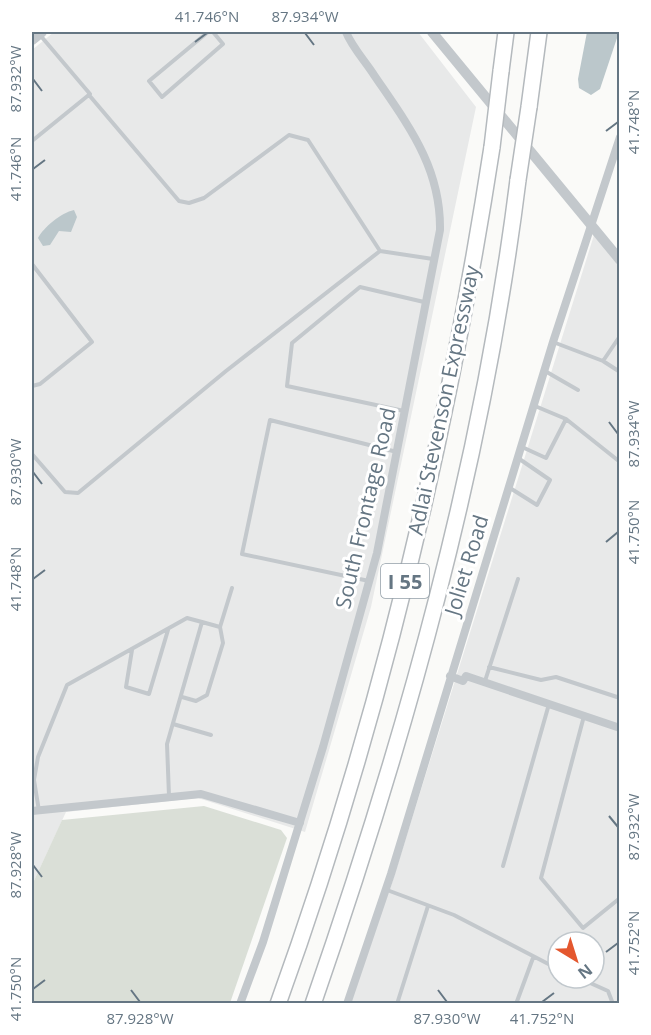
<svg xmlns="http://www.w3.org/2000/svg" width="651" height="1035" font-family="'Open Sans',sans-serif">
<rect width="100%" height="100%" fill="#fafaf8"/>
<path fill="#e8e9e9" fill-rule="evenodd" d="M54,32H418L476,107L371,607L305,832L198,798L66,812L32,885V50Z
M594,235L620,267L619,1003L346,1004L391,886ZM558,942H594V978H558Z"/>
<path fill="#dadfd7" d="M204,806L281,830L287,838L230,1003H32V885L62,820Z"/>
<path fill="#bbc7cb" d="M587,32H619L600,89L591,95L579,88L578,79Z
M74,210L77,217L71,232L59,231L50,245L43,246L38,238C44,227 61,213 74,210Z"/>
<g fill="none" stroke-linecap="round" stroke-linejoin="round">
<defs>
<path id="motorway" d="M501,71L506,32
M529,107L539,32
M278,1004C378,727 447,438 492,147
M313,1004C406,736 483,461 518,180"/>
</defs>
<use href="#motorway" stroke="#b4b9bd" stroke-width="18"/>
<path stroke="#c3c8cc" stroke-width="4" d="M208,32L149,81L162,97L223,44L213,32
M89,95L179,201L189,203L204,198L289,135L308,140L380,251
M32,141L90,94L40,35
M32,264L92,342L40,384L32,386
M553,342L603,361L620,372
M603,361L620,336
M545,371L578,390
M535,406L566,419L620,462
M404,411L287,386L292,343L360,287L424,302
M522,447L546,458L566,419
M32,454L65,492L78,493L226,371L380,251L433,259
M510,488L537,505L550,480L518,458
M369,581L242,554L270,420L397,452
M220,627L232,588
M132,650L126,687L149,694L168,630
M489,667L541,680L556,677L620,698
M485,681L518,579
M182,697L196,701L207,695L223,643L220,627L202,622
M584,716L541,878L583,928L620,898
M173,724L211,735
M39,811L34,780L38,757L67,685L187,618L202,622L167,744L169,796
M503,866L549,704
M387,890L454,915L558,969
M579,978L608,991L613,1004
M397,1004L428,906
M516,1004L533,958"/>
<path stroke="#c3c8cc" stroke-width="8" d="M450,676L463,681L466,676L620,728
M32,811L201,794L300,823
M240,1004L263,942L323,747L377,553L440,230C441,167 408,125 374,75C365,61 352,47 346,32
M347,1004L391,874L553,342L620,137"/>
<path stroke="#c3c8cc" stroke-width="10" d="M432,32L620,260
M32,40L42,32"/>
<use href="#motorway" stroke="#fff" stroke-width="15"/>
<defs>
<path id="motorway-bridge" d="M492,147L501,71
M518,180L529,107"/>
</defs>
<use href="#motorway-bridge" stroke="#b4b9bd" stroke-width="18" stroke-linecap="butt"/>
<use href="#motorway-bridge" stroke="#fff" stroke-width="15"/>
</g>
<path fill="none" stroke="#657683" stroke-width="2" d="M305,33L314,45M195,42L207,33M33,79L42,91M606,131L618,122M33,169L45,160M609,422L618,434M33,472L42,484M606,542L618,532M33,579L45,570M609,816L618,827M33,865L42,877M606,952L618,943M33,989L45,980M131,990L140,1002M438,990L447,1002M542,1002L554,993"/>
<g text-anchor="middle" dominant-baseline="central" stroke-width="6" stroke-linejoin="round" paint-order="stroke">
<rect fill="#fff" stroke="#939fa8" stroke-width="1.5" x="381" y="564" width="48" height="34" rx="4.5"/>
<g font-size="20" font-weight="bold" fill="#657683">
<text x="405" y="581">I 55</text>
</g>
<g font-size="21" fill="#657683" stroke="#fff">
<text transform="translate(443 400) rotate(-78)">Adlai Stevenson Expressway</text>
<text transform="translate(365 508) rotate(-77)">South Frontage Road</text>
<text transform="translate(466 565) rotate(-73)">Joliet Road</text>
</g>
</g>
<rect width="651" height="1035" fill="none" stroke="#ffffff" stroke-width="66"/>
<g transform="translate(576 960) rotate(142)"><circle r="28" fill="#ffffff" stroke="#c1c8cd" stroke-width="1.5"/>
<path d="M0-4.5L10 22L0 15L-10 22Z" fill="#e4572e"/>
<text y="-9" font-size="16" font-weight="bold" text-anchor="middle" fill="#657683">N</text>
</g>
<rect x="33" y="33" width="585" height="969" fill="none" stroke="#657683" stroke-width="2"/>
<g font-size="15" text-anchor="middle" fill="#657683">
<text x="207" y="22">41.746°N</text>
<text x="305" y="22">87.934°W</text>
<text transform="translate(16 79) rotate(-90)" y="5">87.932°W</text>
<text transform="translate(634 122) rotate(-90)" y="5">41.748°N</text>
<text transform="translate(16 169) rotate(-90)" y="5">41.746°N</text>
<text transform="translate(634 434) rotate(-90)" y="5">87.934°W</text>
<text transform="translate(16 472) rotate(-90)" y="5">87.930°W</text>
<text transform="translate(634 532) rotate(-90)" y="5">41.750°N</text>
<text transform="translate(16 579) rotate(-90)" y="5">41.748°N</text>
<text transform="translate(634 827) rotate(-90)" y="5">87.932°W</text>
<text transform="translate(16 865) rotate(-90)" y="5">87.928°W</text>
<text transform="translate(634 943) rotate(-90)" y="5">41.752°N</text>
<text transform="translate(16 989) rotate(-90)" y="5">41.750°N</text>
<text x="140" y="1024">87.928°W</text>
<text x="447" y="1024">87.930°W</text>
<text x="542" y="1024">41.752°N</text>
</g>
</svg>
